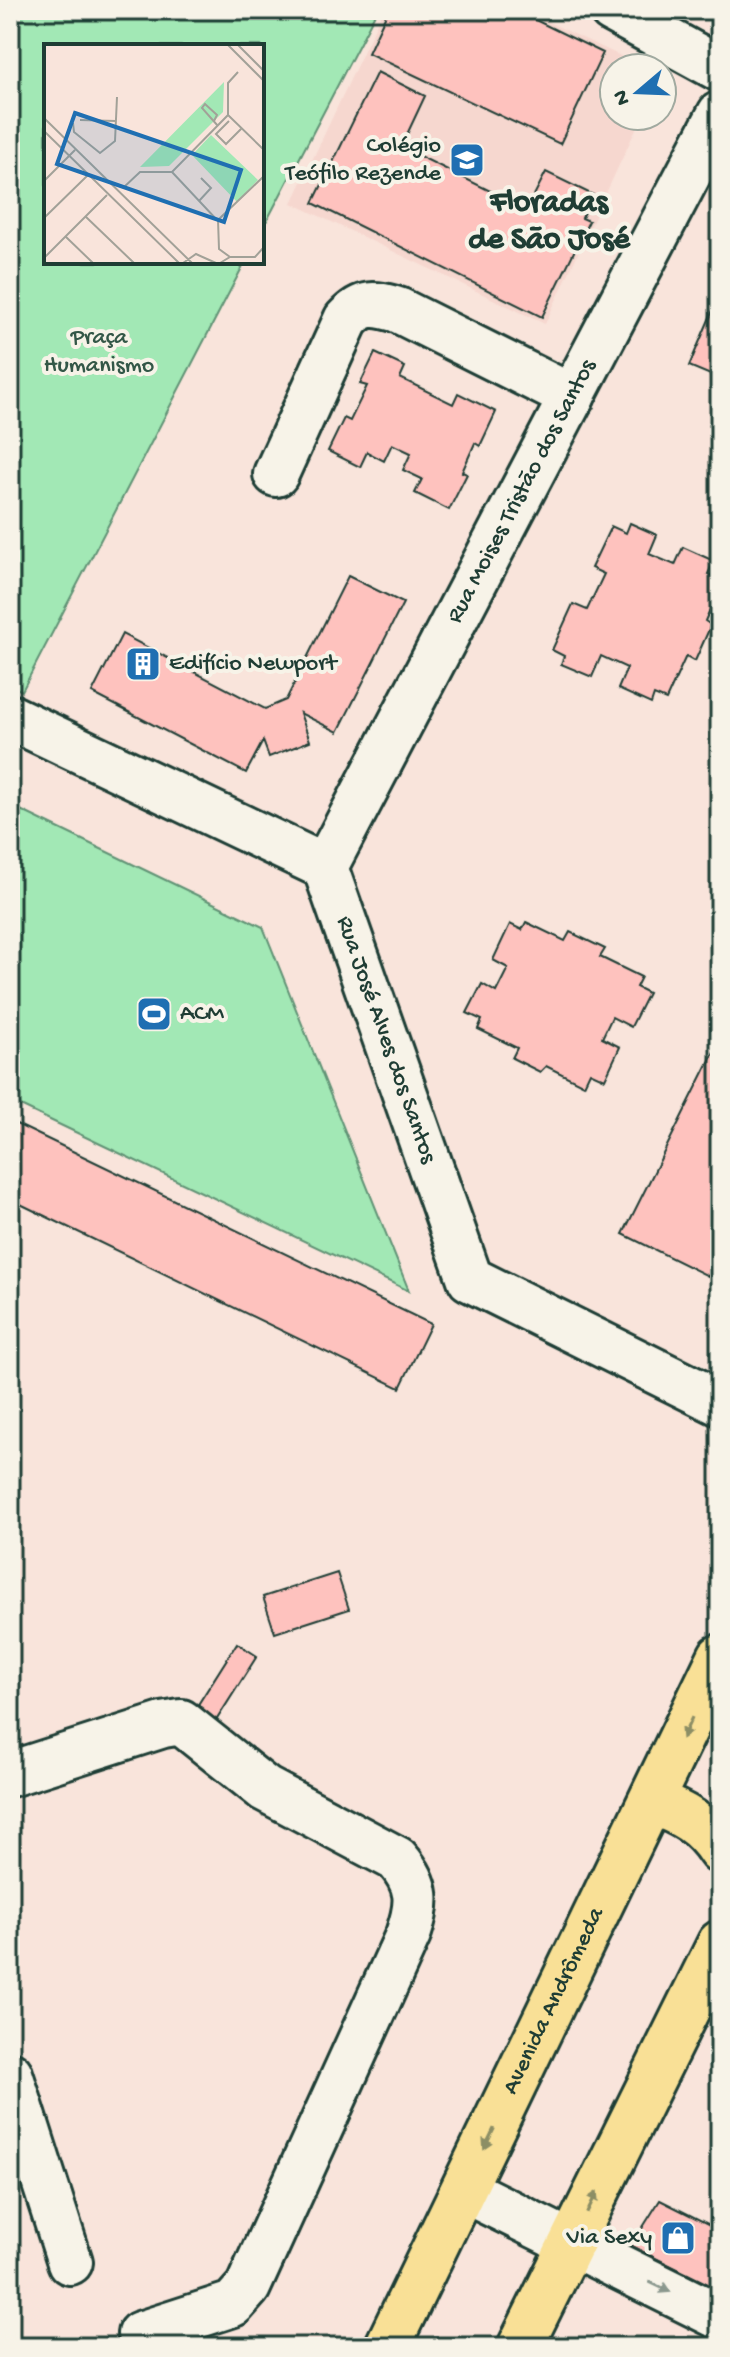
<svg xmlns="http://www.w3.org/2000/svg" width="730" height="2357" font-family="'Gochi Hand',sans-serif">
<rect width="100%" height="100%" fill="#f9e4db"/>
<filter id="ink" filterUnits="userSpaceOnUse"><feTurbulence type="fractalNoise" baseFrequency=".0125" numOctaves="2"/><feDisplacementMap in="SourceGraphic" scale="16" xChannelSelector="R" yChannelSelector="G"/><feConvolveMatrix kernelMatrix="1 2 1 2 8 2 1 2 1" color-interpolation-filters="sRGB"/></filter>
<g filter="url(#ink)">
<path fill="#f6d7cf" d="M383,10H523L646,68H614V116H642L545,324L292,203Z"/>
<path fill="#a2e8b5" stroke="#609274" stroke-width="2" d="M10,10H377L262,230V46H46V262H245L22,691L10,685Z
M10,805L263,927L409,1291L10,1101Z"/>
<path fill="#fec2be" stroke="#1f3d34" stroke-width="2" d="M388,10H515L603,53L560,144L368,53Z
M377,72L425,96L401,147L527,209L546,172L593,195L582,218L589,221L542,317L313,203Z
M720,294V379L689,366Z
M375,353L405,367L400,378L453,404L458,393L496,412L480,446L475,443L462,472L467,474L449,510L415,493L422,479L403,470L411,453L392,444L384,461L367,452L360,467L328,451L344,418L350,421L367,386L360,384Z
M630,523L657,535L649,554L675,565L683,547L714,561L708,574L720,579V587L705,621L711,625L695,661L686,656L666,700L654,695L651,704L618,689L627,668L601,656L592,677L561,664L564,656L552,650L573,604L587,610L604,574L591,568L611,526L626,533Z
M348,576L403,603L338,732L300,713L310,741L269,757L263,741L246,773L92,693L122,634L265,709L286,700Z
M526,922L565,941L570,932L605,949L600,957L641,977L636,987L648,993L631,1027L612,1017L602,1038L620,1047L605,1079L590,1072L584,1085L546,1066L540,1072L512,1058L517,1048L478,1029L482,1020L467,1013L482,984L496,992L508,968L493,960L510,924L522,930Z
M720,1040V1282L623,1234Z
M10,1121L431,1324L400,1388L10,1199Z
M337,1573L349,1609L275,1633L263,1597Z
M237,1643L257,1656L212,1727L192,1714Z
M660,2200L720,2230V2290L631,2246Z"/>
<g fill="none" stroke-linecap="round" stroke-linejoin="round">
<defs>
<g id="minor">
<path d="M612,10L720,69"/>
<path d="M276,474L346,320C363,301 374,303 398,310L572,397"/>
<path id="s1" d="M10,717L325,867L470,1279L720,1403"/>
<path id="s2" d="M325,867L720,114"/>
<path d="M10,1774L163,1725L181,1722L265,1789L397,1859C420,1886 419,1903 408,1935L248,2287L233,2304L140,2334"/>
<path d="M10,2074L70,2262"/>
<path d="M464,2190L720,2317"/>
</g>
<g id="major">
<path d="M652,1802C682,1813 703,1824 720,1851"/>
<path id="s3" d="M387,2347L720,1657"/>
<path d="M520,2347L720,1943"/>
</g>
</defs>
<use href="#minor" stroke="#1f3d34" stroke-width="50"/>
<use href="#major" stroke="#1f3d34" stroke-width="50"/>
<use href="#minor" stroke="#f7f3e8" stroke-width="44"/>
<use href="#major" stroke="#f9e096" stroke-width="44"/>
</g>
<defs><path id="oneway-solid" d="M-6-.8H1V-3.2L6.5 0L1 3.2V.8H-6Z" transform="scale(2)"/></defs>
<g fill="#8c8e65">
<use href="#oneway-solid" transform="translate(687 1728) rotate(115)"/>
<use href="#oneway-solid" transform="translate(489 2139) rotate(116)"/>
<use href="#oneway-solid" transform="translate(592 2202) rotate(-64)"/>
</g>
<use fill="#8b988e" href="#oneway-solid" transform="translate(660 2287) rotate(26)"/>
</g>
<defs>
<symbol id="school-square" viewBox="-11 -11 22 22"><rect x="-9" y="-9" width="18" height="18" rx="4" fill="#1f6fb2" stroke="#f7f3e8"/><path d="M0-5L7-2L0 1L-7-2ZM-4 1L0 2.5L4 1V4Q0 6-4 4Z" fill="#fff"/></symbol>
<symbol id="building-square" viewBox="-11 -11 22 22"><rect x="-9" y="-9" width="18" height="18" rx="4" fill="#1f6fb2" stroke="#f7f3e8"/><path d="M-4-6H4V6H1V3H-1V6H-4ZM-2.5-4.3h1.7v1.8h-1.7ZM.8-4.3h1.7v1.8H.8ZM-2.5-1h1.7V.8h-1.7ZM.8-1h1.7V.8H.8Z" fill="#fff"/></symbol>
<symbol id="stadium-square" viewBox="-11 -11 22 22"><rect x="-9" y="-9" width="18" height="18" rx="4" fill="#1f6fb2" stroke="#f7f3e8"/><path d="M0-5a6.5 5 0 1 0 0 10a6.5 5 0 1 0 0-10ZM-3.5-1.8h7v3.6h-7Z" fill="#fff"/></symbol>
<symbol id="shop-square" viewBox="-11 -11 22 22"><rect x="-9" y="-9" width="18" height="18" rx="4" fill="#1f6fb2" stroke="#f7f3e8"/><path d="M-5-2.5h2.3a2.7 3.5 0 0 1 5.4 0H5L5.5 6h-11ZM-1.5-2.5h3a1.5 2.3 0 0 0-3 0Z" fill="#fff"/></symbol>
</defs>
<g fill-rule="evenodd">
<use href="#school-square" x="447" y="140" width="40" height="40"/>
<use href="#building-square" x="123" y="644" width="40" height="40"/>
<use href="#stadium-square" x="134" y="994" width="40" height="40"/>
<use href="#shop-square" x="658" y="2218" width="40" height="40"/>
</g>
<g text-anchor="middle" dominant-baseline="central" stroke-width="8" stroke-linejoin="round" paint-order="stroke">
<g font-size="24" fill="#1f3d34" stroke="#f7f3e8" text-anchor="end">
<text x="441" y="146">Colégio<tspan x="441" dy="28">Teófilo Rezende</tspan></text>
<text x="169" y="664" text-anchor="start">Edifício Newport</text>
<text x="180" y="1014" text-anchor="start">ACM</text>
<text x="652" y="2238">Via Sexy</text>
</g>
<g font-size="24" fill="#335747" stroke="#f7f3e8">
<text x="99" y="338">Praça<tspan x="99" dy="28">Humanismo</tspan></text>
</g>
<g font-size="24" fill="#1f3d34" stroke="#f7f3e8">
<text stroke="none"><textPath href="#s2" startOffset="424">Rua Moises Tristão dos Santos</textPath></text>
<text stroke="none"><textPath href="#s1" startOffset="532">Rua José Alves dos Santos</textPath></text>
<text stroke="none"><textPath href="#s3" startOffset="384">Avenida Andrômeda</textPath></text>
</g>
<g font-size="32" font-weight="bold" fill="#1f3d34" stroke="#f7f3e8">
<text x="549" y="204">Floradas<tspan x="549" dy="37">de São José</tspan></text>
</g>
</g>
<g transform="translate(44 44)">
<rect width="220" height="220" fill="#f9e4db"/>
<path d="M180,38L179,68L125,122L96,123ZM167,91L214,136L193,158L148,111Z" fill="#a2e8b5"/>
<path fill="none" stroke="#a2a198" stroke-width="2" d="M184,1L220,37M194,1L220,27M184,71L220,106M0,74L148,219M36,76L72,77M170,77L173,71L161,60L158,64L174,82M185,77L172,90L182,100L197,85M29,79L30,88L56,109L71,97L73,53M0,87L135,219M128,128L173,176M0,137L31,106M79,144L96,128H128L184,71V39L194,28M155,157L167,144L157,134M41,172L90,219M0,174L44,131M21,192L49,219M186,213L175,205L174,176L220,132M0,214L63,151M139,219L152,210L172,219M176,219L186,213H211L220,203"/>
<path fill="#1f6fb2" fill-opacity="0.15" stroke="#1f6fb2" stroke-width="4" d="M31,69L197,126L180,178L13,120Z"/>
<rect width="220" height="220" fill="none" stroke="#1f3d34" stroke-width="4"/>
</g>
<rect width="730" height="2357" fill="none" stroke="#f7f3e8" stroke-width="40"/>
<rect x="20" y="20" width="690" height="2317" fill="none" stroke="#1f3d34" stroke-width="3" filter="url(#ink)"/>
<g transform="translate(638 92) rotate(251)"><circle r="38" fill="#f7f3e8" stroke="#a1aaa0" stroke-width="2"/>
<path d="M0-6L14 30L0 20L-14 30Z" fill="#1f6fb2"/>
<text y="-12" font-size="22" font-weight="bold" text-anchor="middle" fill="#1f3d34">N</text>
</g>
</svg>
